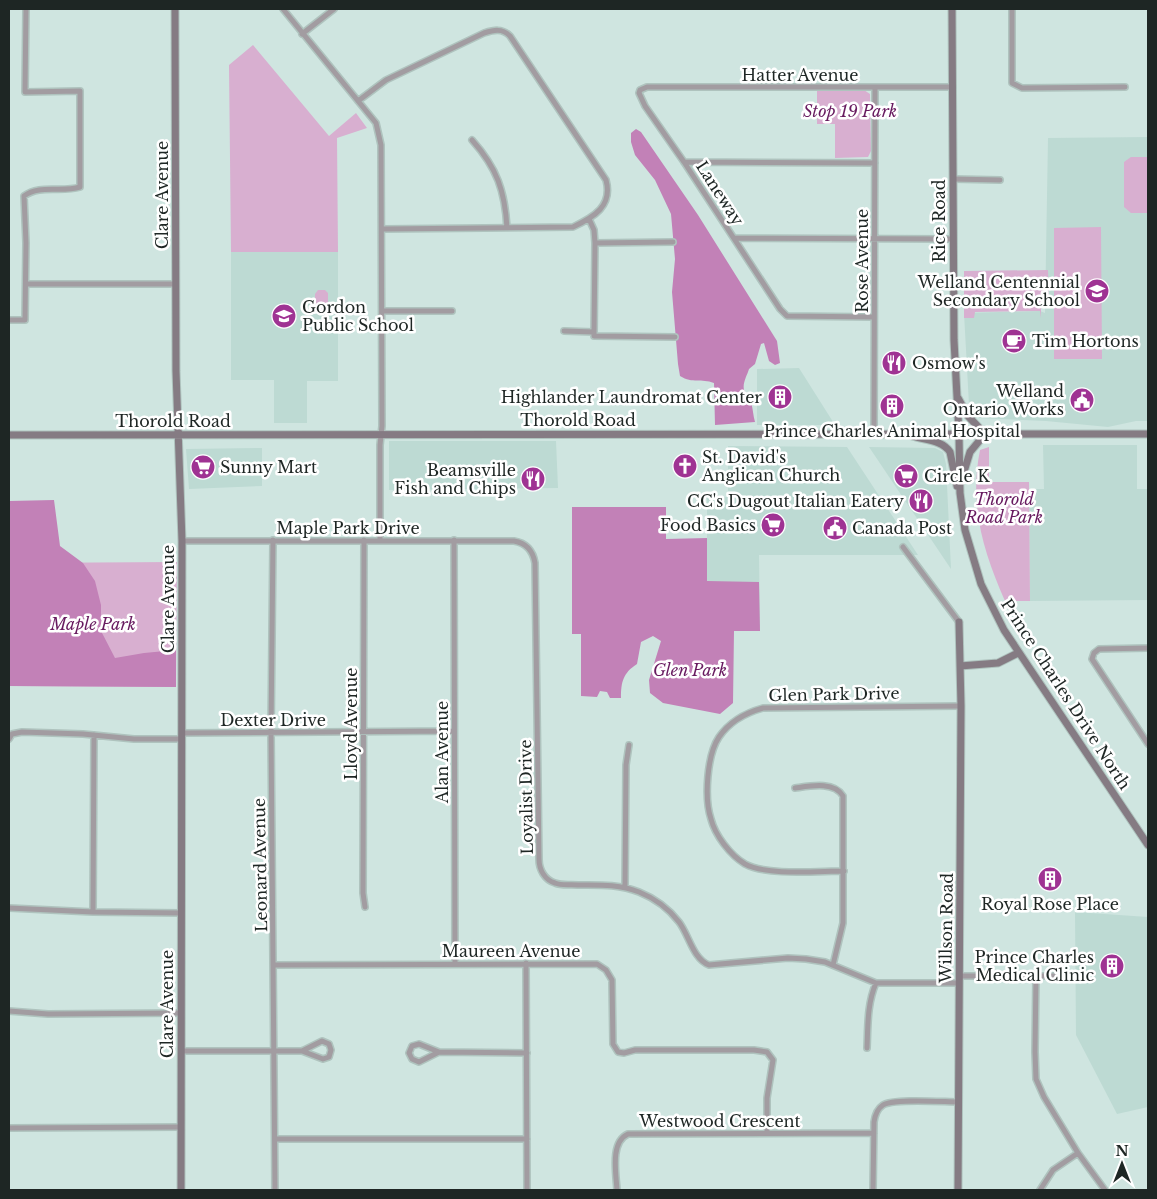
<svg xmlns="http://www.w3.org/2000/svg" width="1157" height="1199" font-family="'Libre Baskerville',serif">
<rect width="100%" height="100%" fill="#cfe5e0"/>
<path fill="#bddad3" d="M1148,137V421H1136L1108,427L1046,421L976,418L969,405L964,313L1040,311L1045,313L1048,138Z
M231,252H338V381H307V423H274V380H231Z
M799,368L835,425H757V369Z
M389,441H556L558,488L389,490Z
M1043,445H1137V489H1148V600L1030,601L1029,489H1044Z
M728,446L847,447L918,555H759L760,628H707V498L728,497Z
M869,447L935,448L943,452L946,464L951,569Z
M262,448V486L189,489L186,449Z
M1075,912L1148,917V1107L1117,1114L1076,1035Z"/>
<path fill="#d8afd0" d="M253,45L329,136L356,113L367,128L337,138L338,252H231L229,65Z
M817,90H864L870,94L871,151L868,157L835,158V124H817Z
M1131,157H1148V213H1131L1124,207V162Z
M1101,227L1102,359H1054V228Z
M1048,270L1049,305L1041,306V318L1040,311L975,312L974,318H964V271Z
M318,290H325L328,293V305L323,310L316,309L313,308V304L315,303V294Z
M989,447V482H1029L1030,601H1005C983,551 969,505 980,450Z
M177,562L176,687L9,686V563Z"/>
<path fill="#c281b7" d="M636,129L641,132L698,215L777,341L780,363L775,365L769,361L764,343L761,344L755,364L749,369C747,376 741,385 745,392C747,395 750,398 751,402C753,409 753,415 755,422L715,425L714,383C701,378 693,384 680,376L678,364L672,292L675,259L671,214L655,180L635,155L631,142V133Z
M54,500L60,546L83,563L95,581L101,605V631L115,658L144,653L176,650V687L9,686V501Z
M572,507H666V539L707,538V581L759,582L760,631H734L733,703L720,714L663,703L650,693L649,680L661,641L653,636L641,642L637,664C623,673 621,682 621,698H610L607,692L600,691L597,697L581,696V634H572Z"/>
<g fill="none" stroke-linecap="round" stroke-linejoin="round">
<defs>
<path id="street" d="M283,9L376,123L381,145L382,426L380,445V540
M1012,9V83L1022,88L1125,87
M302,34L334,9
M358,101L386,80L484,33C494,30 502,28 510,36L606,180C613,206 594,217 573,227L383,229
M472,140C497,168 505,191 507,228
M684,162L875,163
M953,179L1000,180
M589,219L594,230L595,243L594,336L675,337
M734,238L953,239
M595,243L673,242
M26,284H175
M382,311H452
M874,317L787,316L780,309L684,162L645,106L639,93L640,90L647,87H953
M9,320H25L26,243L24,196C40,184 61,193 80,187V91L25,92L26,9
M564,331L594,332
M874,434L875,88
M273,540L271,732L275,1190
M364,540L363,893L365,907
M454,540L455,964
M182,541H514C526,543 533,551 535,563L539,859C539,870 545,880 555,883C562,886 571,884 578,885C599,885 619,884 639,892C654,898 669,909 679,922C689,935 693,959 709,965L788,958L806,959L825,962L876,983H959
M903,547L959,622
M1148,648L1099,649L1094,653L1092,659L1148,744
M182,733L454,731
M9,739L12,734L22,732L83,734L134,739H182
M795,788C810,786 834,781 843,796V923L833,965
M844,871C818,871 767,876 745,864C730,855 715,835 711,819C704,798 707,755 719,737C730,721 745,713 763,708L961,706
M625,887L626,765L629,745
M9,908L93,912L181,913
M93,912L94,735
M526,963L527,1190
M274,965L597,964L606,970L612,980L613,1044L618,1052L624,1053L635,1050H754L767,1052L773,1060L767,1098V1133
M959,976H1073
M1036,976L1035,1052L1036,1079L1044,1097L1078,1153L1105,1190
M9,1011L48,1014L181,1013
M867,1048C868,1026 867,1004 876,983
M181,1051H302L322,1041L329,1044L331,1050L329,1057L323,1059L302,1051
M439,1052L419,1044L412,1046L409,1053L412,1059L419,1062L439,1052L527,1053
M9,1128L181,1127
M275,1139H527
M617,1190C616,1173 610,1142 628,1134L874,1133
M873,1190L874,1122C875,1115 877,1109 883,1105C894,1098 944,1102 959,1102
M1040,1190L1053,1170L1078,1153"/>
<path id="secondary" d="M175,9L176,371L182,541L181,1190
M952,9L954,340L959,434L960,493L965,530L981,584L1004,630L1148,845
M958,398L968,416L985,434L970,452L963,475
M9,435L1148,434
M912,436C925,440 942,440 950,452L957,486
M960,666L998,663L1018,653
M958,1190L961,706L959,622"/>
</defs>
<use href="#street" stroke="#afc3be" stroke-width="8"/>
<use href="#secondary" stroke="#afc3be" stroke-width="9"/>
<use href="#street" stroke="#a29ca1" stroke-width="5"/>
<use href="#secondary" stroke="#857b83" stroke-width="7"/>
</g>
<defs>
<symbol id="school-disc" viewBox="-11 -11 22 22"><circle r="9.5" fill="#9f3393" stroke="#fff"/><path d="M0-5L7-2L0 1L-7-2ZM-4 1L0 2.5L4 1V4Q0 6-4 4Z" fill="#fff"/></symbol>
<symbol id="cafe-disc" viewBox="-11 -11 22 22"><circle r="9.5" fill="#9f3393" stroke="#fff"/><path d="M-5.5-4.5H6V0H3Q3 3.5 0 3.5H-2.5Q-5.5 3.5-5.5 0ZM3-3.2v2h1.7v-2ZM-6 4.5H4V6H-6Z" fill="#fff"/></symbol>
<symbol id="restaurant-disc" viewBox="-11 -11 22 22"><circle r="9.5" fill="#9f3393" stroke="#fff"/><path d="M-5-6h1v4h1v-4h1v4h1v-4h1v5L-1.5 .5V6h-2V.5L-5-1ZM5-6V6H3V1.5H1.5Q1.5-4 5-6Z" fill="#fff"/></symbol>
<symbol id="building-disc" viewBox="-11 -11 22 22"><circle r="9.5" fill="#9f3393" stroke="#fff"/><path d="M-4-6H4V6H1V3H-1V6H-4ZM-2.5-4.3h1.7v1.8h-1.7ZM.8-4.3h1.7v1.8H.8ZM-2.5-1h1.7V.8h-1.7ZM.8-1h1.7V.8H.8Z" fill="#fff"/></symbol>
<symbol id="civic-disc" viewBox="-11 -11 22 22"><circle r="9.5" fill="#9f3393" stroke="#fff"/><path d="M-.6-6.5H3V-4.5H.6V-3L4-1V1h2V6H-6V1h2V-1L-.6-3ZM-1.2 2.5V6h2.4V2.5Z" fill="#fff"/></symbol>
<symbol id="church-disc" viewBox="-11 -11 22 22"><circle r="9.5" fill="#9f3393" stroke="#fff"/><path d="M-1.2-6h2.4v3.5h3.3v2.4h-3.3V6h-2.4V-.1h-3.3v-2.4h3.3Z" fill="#fff"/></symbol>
<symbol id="supermarket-disc" viewBox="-11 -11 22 22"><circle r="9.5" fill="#9f3393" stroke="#fff"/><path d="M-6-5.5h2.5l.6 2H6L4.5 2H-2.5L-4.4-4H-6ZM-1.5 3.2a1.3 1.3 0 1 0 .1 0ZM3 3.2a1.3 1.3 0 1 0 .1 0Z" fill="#fff"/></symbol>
</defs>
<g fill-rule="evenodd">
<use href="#school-disc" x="1083" y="277" width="28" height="28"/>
<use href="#school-disc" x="270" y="302" width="28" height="28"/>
<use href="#cafe-disc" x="1000" y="327" width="28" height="28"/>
<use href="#restaurant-disc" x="880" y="349" width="28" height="28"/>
<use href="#building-disc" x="766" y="383" width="28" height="28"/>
<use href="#civic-disc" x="1068" y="386" width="28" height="28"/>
<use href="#building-disc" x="878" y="392" width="28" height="28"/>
<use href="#church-disc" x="671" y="452" width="28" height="28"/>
<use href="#supermarket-disc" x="189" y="453" width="28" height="28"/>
<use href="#supermarket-disc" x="892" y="462" width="28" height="28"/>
<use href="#restaurant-disc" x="519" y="465" width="28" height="28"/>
<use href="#restaurant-disc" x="907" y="487" width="28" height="28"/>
<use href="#supermarket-disc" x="759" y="511" width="28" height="28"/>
<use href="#civic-disc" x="821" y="514" width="28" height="28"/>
<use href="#building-disc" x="1036" y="865" width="28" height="28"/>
<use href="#building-disc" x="1098" y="952" width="28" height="28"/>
</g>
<g text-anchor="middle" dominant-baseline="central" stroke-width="5" stroke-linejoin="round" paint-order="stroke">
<g font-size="16" fill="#1e2624" stroke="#fff">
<text x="800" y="75">Hatter Avenue</text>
<text transform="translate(720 193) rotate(57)">Laneway</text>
<text transform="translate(162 195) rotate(-90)">Clare Avenue</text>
<text transform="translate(939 221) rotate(-90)">Rice Road</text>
<text transform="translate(862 261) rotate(-90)">Rose Avenue</text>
<text x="578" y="420">Thorold Road</text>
<text x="173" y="421">Thorold Road</text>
<text x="348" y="528">Maple Park Drive</text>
<text transform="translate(168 599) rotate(-90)">Clare Avenue</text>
<text transform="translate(834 694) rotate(-1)">Glen Park Drive</text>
<text transform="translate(1066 694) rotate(57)">Prince Charles Drive North</text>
<text x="273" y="720">Dexter Drive</text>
<text transform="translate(351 724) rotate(-90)">Lloyd Avenue</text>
<text transform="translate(442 752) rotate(-90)">Alan Avenue</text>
<text transform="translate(526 797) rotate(-91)">Loyalist Drive</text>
<text transform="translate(260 865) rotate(-91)">Leonard Avenue</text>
<text transform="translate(946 928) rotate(-89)">Willson Road</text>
<text x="511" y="951">Maureen Avenue</text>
<text transform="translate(167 1004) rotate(-90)">Clare Avenue</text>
<text x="720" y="1121">Westwood Crescent</text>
</g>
<g font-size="16" font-style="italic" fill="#671a5f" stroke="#fff">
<text x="850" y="111">Stop 19 Park</text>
<text x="1004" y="499">Thorold<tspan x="1004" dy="18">Road Park</tspan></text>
<text x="93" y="624">Maple Park</text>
<text x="690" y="670">Glen Park</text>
</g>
<g font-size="16" fill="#1e2624" stroke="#fff" text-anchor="end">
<text x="1080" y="282">Welland Centennial<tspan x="1080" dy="18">Secondary School</tspan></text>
<text x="302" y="307" text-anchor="start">Gordon<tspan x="302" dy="18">Public School</tspan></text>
<text x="1032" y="341" text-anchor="start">Tim Hortons</text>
<text x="912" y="363" text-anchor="start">Osmow's</text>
<text x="1064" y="391">Welland<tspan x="1064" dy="18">Ontario Works</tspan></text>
<text x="762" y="397">Highlander Laundromat Center</text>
<text x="892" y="431" text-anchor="middle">Prince Charles Animal Hospital</text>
<text x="702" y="457" text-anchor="start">St. David's<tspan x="702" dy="18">Anglican Church</tspan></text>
<text x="220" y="467" text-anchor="start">Sunny Mart</text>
<text x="516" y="470">Beamsville<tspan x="516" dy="18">Fish and Chips</tspan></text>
<text x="924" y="476" text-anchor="start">Circle K</text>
<text x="904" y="501">CC's Dugout Italian Eatery</text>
<text x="756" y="525">Food Basics</text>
<text x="852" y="528" text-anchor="start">Canada Post</text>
<text x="1050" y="904" text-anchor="middle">Royal Rose Place</text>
<text x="1094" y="957">Prince Charles<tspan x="1094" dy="18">Medical Clinic</tspan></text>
</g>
</g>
<rect width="1157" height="1199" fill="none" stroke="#1e2624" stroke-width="20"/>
<g transform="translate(1122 1164)" stroke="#ffffff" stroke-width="4" paint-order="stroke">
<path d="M0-4L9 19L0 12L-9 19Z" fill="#1e2624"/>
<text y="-8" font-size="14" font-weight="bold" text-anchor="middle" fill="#1e2624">N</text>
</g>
</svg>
